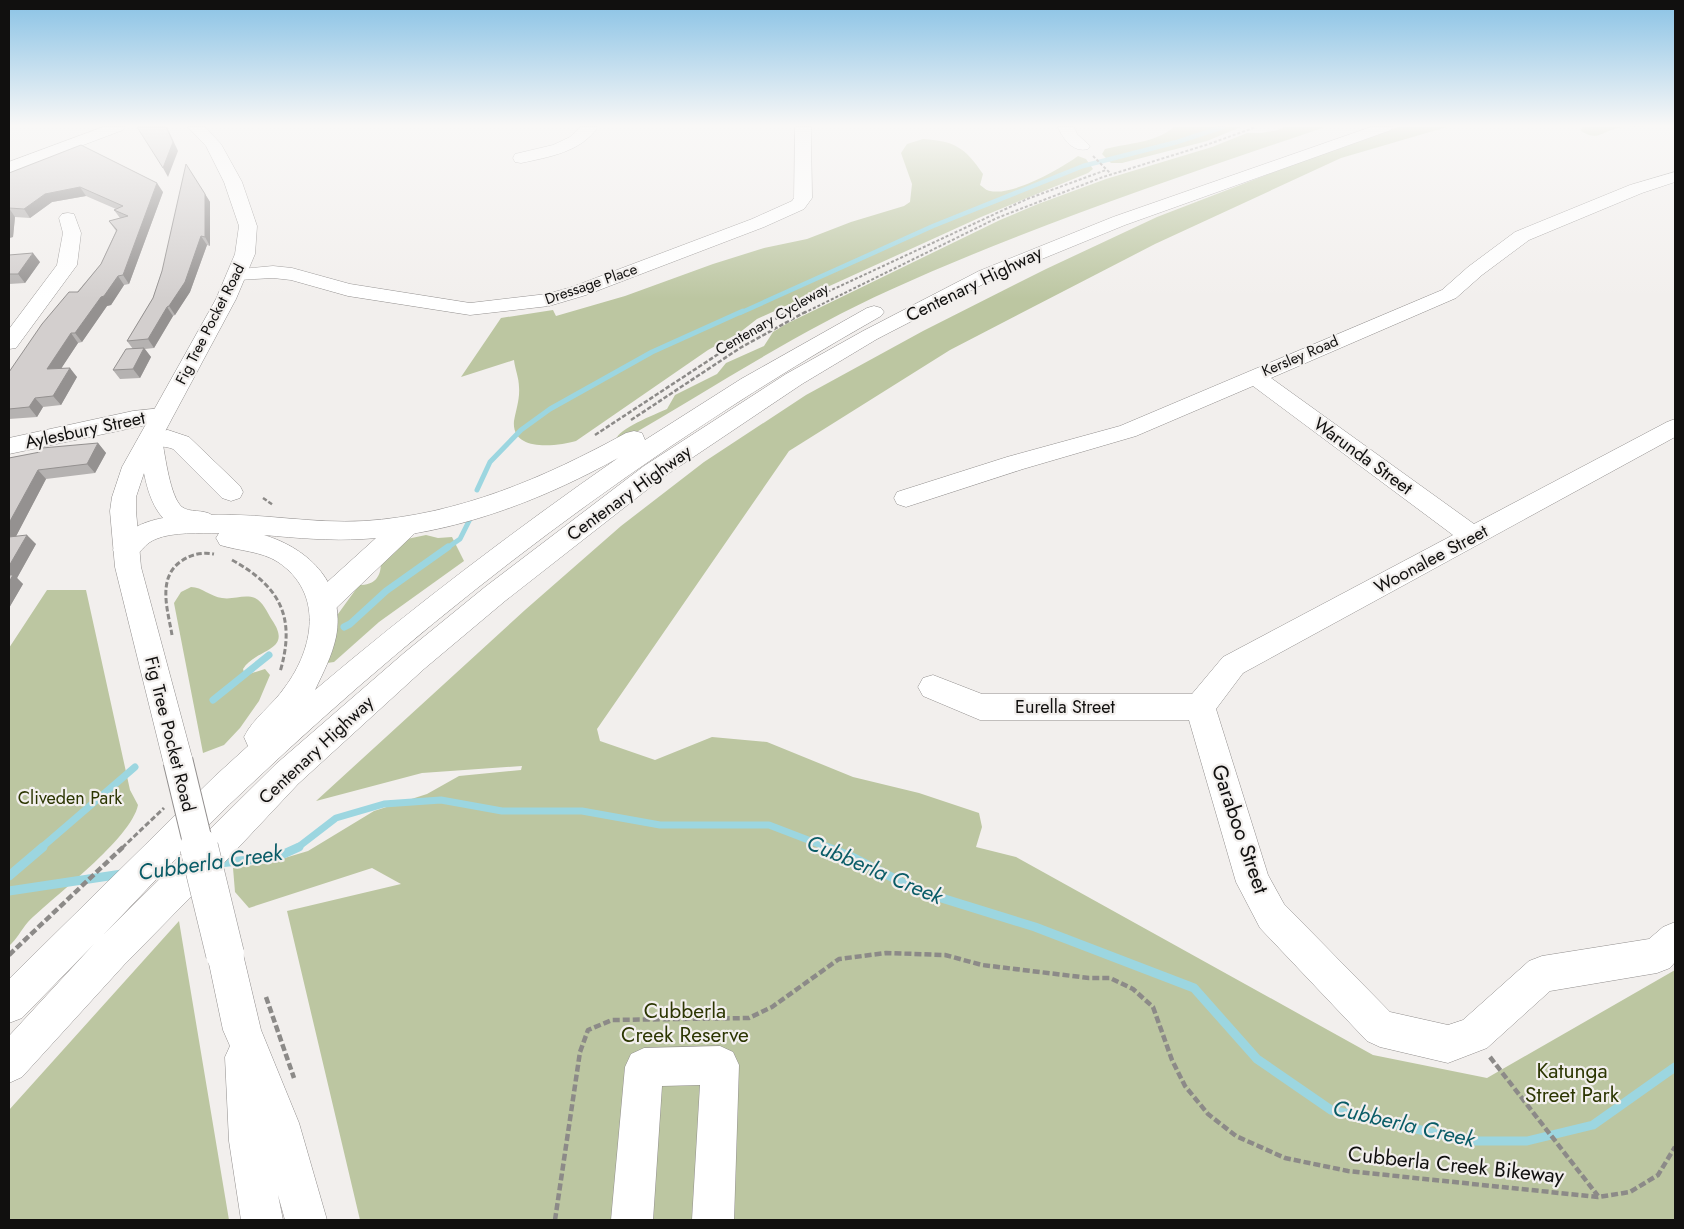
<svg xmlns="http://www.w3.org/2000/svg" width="1684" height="1229" font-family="Jost,sans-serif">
<rect width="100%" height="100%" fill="#f2efed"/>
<path fill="#bcc6a1" d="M1174,127H1241L1207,141L1122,163H1111L1102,154L1105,149C1129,143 1155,143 1174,127Z
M1284,127H1325C1179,177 1031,226 890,290C797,332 711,389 623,440H616C617,429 656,414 667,409L675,395L717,374L726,363L764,346L773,332L786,324L1000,220L1038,204L1106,179L1212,147L1247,133H1261L1278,130Z
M1398,127H1447L1341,158L1155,244L950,350L789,451L597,729L600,741L655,760L712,737L767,742L853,777L919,793L979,813L982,827L976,847L1016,857L1373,1055L1487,1078L1675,970V1220H360L287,911L401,884L372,868L249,908L235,892L233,868L268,863L308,851L374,811L427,794L459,776L521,770L522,766L422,773L316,801L525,610L621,526L704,462L806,395L923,331L1046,269L1157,217L1341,146Z
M1582,127H1647C1637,127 1624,126 1615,129C1599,133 1598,141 1581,131Z
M923,139C954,141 965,147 983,174L980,185C983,187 987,191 990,191C1013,196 1060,169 1078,156L1086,159L1093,169L1088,173L981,217L757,319L739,333L708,350L576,441C558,446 511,453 514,421C516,410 520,399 519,387C519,378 515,369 514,360L461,377L501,318L553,310L556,316L625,296L713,264L764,248L807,239L851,222L904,206L910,202L912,184L901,153L907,144Z
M426,535L438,538L452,537L464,561L379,622L334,662L327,663L336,635L338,614L359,585C375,585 381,577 381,562L407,539Z
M191,587C202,587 211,597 222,598C233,600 244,594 255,598C263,602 267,612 272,620C294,652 256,648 243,669L244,672L249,674L265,669L270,675L259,701L240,728L224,745L203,753L174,603L181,592Z
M47,590H86L130,790L138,805C131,839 54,896 28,922C21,930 17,939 9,946V648Z
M179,921L229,1220H9V1110Z"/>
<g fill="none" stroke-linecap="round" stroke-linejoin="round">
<path stroke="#9cd6e0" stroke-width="4.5" d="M740,313L933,226L1083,166L1177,142L1223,127"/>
<path stroke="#9cd6e0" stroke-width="5" d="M477,490L490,462L521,430L550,409L652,352L743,311
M447,548L460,539L472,515"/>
<path stroke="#9cd6e0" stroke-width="7" d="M344,627L350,624L386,591L448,547
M213,700L269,655
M41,848L135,767
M297,848L336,818L384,804L441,800L502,811H582L660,825H769L829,848"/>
<path stroke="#9cd6e0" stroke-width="9" d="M826,847L852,857L919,891L1035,927L1194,988L1257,1059L1331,1110L1470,1141H1527L1593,1125L1675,1067
M219,863L277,857L299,847
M9,876L43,847
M9,891L122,874"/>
<defs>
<path id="minor" d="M103,127H125L123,130L9,173V162Z
M581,127H598C581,152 549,157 521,163L515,162L513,158L515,154L553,145L570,137Z
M795,127H811L812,198L804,209L764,227L586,295L549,306L470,315L348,296L291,280L273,278L238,280L231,278L228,274L231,270L273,266L292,268L350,284L470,303L547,294L572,287L752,219L792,201L794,198Z
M1058,127H1074L1077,134L1090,146L1088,149C1073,153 1063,139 1058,127Z
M1675,172V182L1642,193L1529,240L1482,275L1456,298L1271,378L1474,524L1667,422L1675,419V437L1243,673L1216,709L1268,875L1284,904L1390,1012L1448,1025L1463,1020L1529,961L1542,956L1649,939L1663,927L1675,922V962L1670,968L1657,973L1550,991L1487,1048L1448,1063L1380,1047L1367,1041L1260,928L1236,882L1189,720H980L923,696L918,687L923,678L933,675L982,694H1192L1223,657L1453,535L1253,386L1136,436L1023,469L906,507L897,504L894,498L897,492L1007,457L1120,426L1442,290L1468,267L1515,232L1630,185Z
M68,213L74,214L81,233L77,265L16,348L9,349V329L57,265L63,233L59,218L62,214Z
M162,408L170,410L173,415L170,420L9,454V438L133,411Z
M168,430L189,437L240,486L243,492L240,498L231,501L222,498L173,449C163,445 152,447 142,445L138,439L142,433Z
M406,517L415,519L419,526L415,533L333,611L323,614L313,611L309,603L313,595L397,519Z
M720,1046L733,1052L739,1065L734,1220H692L700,1085L662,1086L653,1220H611L625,1067L631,1054L644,1048Z"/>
<path id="major" d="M188,127H205L221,144L242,182L257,226L255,254L236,299L146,467L136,497V511L141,567L193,761L189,771L178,775L167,771L163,761L115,567L110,511L112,497L122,467L216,299L235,254L239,226L224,182L206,146Z
M225,936L238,941L243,954L261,1030L299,1123L327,1220H285L278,1195L283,1220H241L229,1141L225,1057L230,1046L223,1030L207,954L212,941Z"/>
<path id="highway" d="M1371,127H1393L1391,130L1125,225L993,279L877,339L802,384L662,478L505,601L424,669L298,784L223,864L124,965L22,1077L9,1083V1036L94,944L22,1018L9,1023V979L214,777L248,746L244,737C253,718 273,705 285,687C314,648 324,593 278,562C261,551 239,551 220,545L216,538L219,533C201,533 172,532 156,539C138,546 140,564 117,557L113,550C124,530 142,522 163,518C145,498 143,464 138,439L142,433L150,431L158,433L162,439C165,455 170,497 182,507C190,513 203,509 212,515C263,513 313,524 364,521C458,515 544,478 626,433L634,431L642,433L645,440L741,379L867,308L874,306L881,308L884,312L881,316C651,446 440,605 248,787C198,833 152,885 104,934L276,764L404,653L485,587L644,466L786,374L863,331L979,271L1113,217ZM618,458C513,531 412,608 315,690C323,673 332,656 336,637C346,585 310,549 264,535C297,538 330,541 363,539C451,535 541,501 618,458Z"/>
</defs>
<use href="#minor" stroke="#928f8e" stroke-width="1"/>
<use href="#major" stroke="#928f8e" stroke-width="1"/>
<use href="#highway" stroke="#928f8e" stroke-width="1"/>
<path stroke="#8c8a88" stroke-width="2" stroke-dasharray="3 2" stroke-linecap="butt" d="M1093,156L1111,174
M788,313L823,294L1027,199L1106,170
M804,313L997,218L1103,177L1209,144L1256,127"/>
<path stroke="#8c8a88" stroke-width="2.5" stroke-dasharray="4.5 2" stroke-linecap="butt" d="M631,420L740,348L807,311
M595,435L755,330L790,311
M263,498L273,505"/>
<path stroke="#8c8a88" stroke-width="3" stroke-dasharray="5.5 2.5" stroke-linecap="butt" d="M232,560C281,587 296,618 280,672
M172,635C168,611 157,579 180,562C191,554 202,552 214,554
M122,848L164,808"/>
<path stroke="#8c8a88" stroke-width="4.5" stroke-dasharray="7 3" stroke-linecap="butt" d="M9,955L123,847
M266,997L294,1078
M1490,1057L1598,1196
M555,1220L580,1052L588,1030L612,1020L749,1018L772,1007L839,959L886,953L945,955L982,965L1089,978H1110L1133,989L1153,1007L1172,1060L1185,1086L1208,1114L1236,1136L1285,1158L1348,1171L1598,1197L1630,1192L1658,1175L1675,1147"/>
<use href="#minor" fill="#fff" fill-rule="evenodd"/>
<use href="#major" fill="#fff" fill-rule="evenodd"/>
<use href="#highway" fill="#fff" fill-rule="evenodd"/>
<defs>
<path id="major-bridge-far1" d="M178,761L199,848"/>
<path id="major-bridge" d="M199,847L225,954"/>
</defs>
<use href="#major-bridge-far1" stroke="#928f8e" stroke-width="31" stroke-linecap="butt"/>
<use href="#major-bridge" stroke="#928f8e" stroke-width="39" stroke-linecap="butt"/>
<use href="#major-bridge-far1" stroke="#fff" stroke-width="29"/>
<use href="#major-bridge" stroke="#fff" stroke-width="38"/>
</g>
<path fill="#b5b2b1" d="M9,173L163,192L129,284L124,285L111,305L107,306L82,342L78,343L61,368L77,377L61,405L43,407L37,417L9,419V372L101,264L116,231L109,221L120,218L114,210L116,209L86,196L52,202L30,218L15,217L13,237L9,238Z
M205,194L210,202V246L207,245L190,292L175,315L173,316L154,348L145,349L151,357L140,378L120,379L113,370L133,349L127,341L153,298L162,271Z
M9,256L40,262L25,283L9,284Z
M98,443L106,453L95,473L46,479L16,536L36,544L17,578L23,584L9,608V458Z"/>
<path fill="#949190" d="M166,127H167L178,151L168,177L163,168Z
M157,183L163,192L129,284L123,275Z
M80,187L86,196L52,202L30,218L24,209L45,194Z
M205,194L210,202V246L205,237Z
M9,208L15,217L13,237L9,238Z
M201,236L207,245L190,292L175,315L169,306Z
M33,253L40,262L25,283L18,274Z
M118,276L124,285L111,305L107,306L82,342L75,333L101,297Z
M167,307L173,316L154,348L148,339Z
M71,333L78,343L55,378L47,369Z
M144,348L151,357L140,378L133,369Z
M70,368L77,377L61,405L53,396Z
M35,398L43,407L37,417L29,407Z
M98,443L106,453L95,473L87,464Z
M38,470L46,479L11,546L9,544V523Z
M27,535L36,544L17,578L23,584L9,608V566Z"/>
<path fill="#d3cfce" stroke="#949190" d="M137,127H166L173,142L163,168Z
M81,145L157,183L123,275L118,276L104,296L101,297L75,333H71L47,369L70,368L53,396L35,398L29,407L9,409V372L42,324L69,292H78L101,264L117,230L109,221L128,216L114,210L123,206L80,187L45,194L24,209L9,208V173Z
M186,164L205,194V237L201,236L185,282L169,306L167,307L148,339L127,341L153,298L162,271Z
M33,253L18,274H9V255Z
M144,348L133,369L113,370L126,349Z
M98,443L87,464L38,470L9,523V458L40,452L42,448Z
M27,535L9,566V537Z
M9,575H13L9,582Z"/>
<linearGradient id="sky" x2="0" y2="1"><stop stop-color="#89c2e5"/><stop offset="0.42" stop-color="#f9f8f7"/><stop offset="1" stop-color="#f9f8f7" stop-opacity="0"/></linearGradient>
<rect width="1684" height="299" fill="url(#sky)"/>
<g text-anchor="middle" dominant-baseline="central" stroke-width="4.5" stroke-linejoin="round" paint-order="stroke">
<g font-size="15" fill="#11100f" stroke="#f2efed">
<text transform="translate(591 284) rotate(-19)">Dressage Place</text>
<text transform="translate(772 319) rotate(-30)">Centenary Cycleway</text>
<text transform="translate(210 324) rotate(-63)">Fig Tree Pocket Road</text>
<text transform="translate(1300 356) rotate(-23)">Kersley Road</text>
</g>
<g font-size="18" fill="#11100f" stroke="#f2efed">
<text transform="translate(974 284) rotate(-26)">Centenary Highway</text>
<text transform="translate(85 430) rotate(-12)">Aylesbury Street</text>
<text transform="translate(1363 456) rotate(36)">Warunda Street</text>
<text transform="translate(629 493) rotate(-36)">Centenary Highway</text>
<text transform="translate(1431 559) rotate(-28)">Woonalee Street</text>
<text x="1065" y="707">Eurella Street</text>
<text transform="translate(170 734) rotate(76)">Fig Tree Pocket Road</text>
<text transform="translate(316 750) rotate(-43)">Centenary Highway</text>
</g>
<g font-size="18" fill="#2c3602" stroke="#f2efed">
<text x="70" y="798">Cliveden Park</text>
</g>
<g font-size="21" fill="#11100f" stroke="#f2efed">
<text transform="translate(1240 829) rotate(71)">Garaboo Street</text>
<text transform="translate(1456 1165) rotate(6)">Cubberla Creek Bikeway</text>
</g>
<g font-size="21" fill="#2c3602" stroke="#f2efed">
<text x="685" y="1011">Cubberla<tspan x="685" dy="24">Creek Reserve</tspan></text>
<text x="1572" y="1071">Katunga<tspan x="1572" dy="24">Street Park</tspan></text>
</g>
<g font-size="22" font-style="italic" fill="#0a5c67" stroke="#f2efed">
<text transform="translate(210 862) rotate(-8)">Cubberla Creek</text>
<text transform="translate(875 869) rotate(23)">Cubberla Creek</text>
<text transform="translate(1404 1123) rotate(13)">Cubberla Creek</text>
</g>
</g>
<rect width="1684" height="1229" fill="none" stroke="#11100f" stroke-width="20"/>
</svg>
